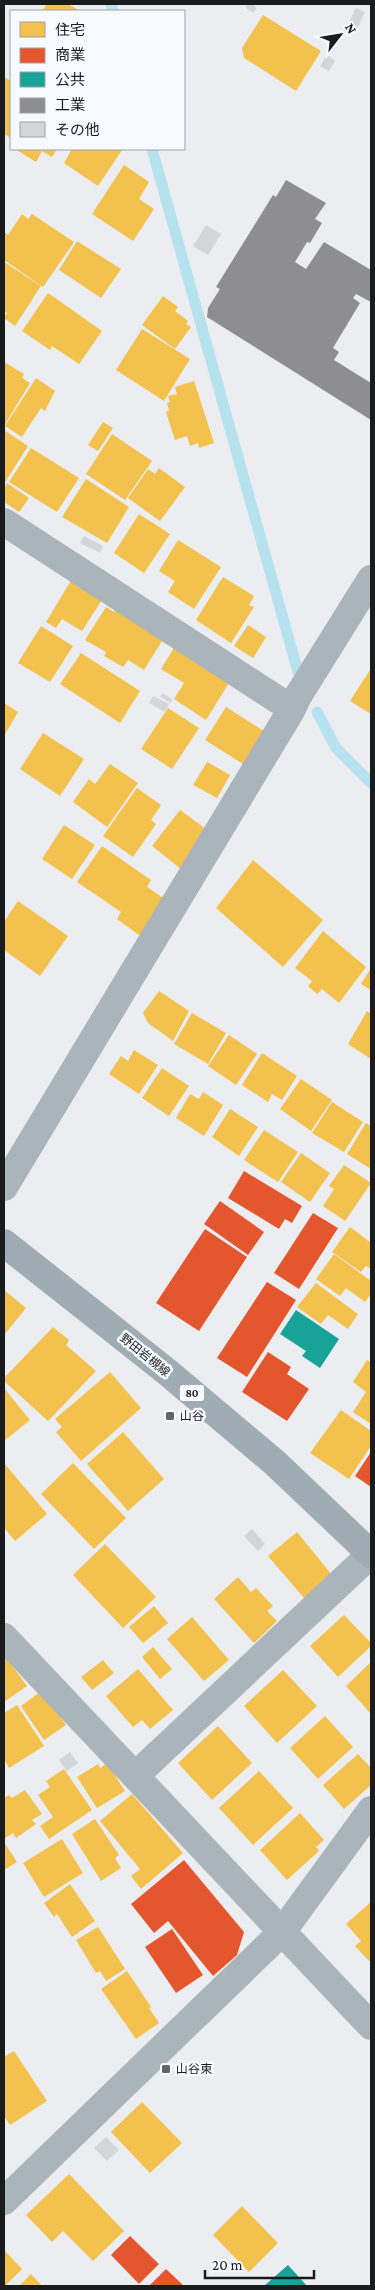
<svg xmlns="http://www.w3.org/2000/svg" width="375" height="2290" font-family="'Crimson Pro','Noto Sans JP',serif">
<rect width="100%" height="100%" fill="#ebedf0"/>
<path fill="#f2c14e" d="M47,4H68L80,11H42Z
M263,15L321,51L296,91L244,58L242,48Z
M4,77L11,81V138L4,134Z
M15,149H57L52,157L42,151L36,162Z
M72,149H120L122,150L98,186L64,163Z
M124,165L149,182L139,199L154,209L133,241L92,214Z
M22,214L28,219L32,214L74,242L43,287L4,260V232L8,235Z
M77,241L121,269L101,298L59,270Z
M4,262L41,286L15,326L4,318L7,313L4,311Z
M48,293L102,331L79,364L52,346L50,350L22,331Z
M163,296L178,307L175,311L188,321L186,324L191,327L175,349L142,325Z
M142,329L190,359L164,401L116,370Z
M4,362L24,374L22,378L30,383L4,426Z
M36,378L55,391L45,411L41,408L22,437L5,426Z
M194,381L214,443L199,448L198,443L190,446L187,436L175,440L166,412L169,411L167,403L170,402L168,396L177,394L175,387Z
M103,422L113,428L98,451L88,445Z
M4,430L28,446L4,484Z
M112,434L152,461L125,500L86,474Z
M31,448L79,478L57,512L9,482Z
M159,468L185,487L160,521L128,498L148,469L155,474Z
M86,479L129,507L107,543L62,517Z
M7,483L29,498L19,512L4,502V489Z
M139,514L170,534L144,573L114,553Z
M178,540L221,567L194,609L168,592L175,581L159,571Z
M223,577L254,596L249,605L254,607L231,643L196,620Z
M72,579L103,598L82,631L62,619L56,628L46,622Z
M106,607L114,612L117,607L165,636L144,670L128,660L123,667L104,656L106,652L85,640Z
M248,625L266,637L253,658L234,646Z
M41,626L73,646L50,682L18,663Z
M177,643L232,678L206,720L174,699L184,683L161,669Z
M81,653L140,691L120,723L60,684Z
M370,670L371,671V714L350,701Z
M4,703L18,712L4,736Z
M226,707L272,736L251,769L205,740Z
M168,708L199,728L172,769L141,749Z
M43,733L84,759L60,796L20,769Z
M207,762L230,775L217,798L193,785Z
M110,764L138,783L107,827L73,802L89,779L95,784Z
M137,788L161,805L151,820L156,824L133,857L103,836Z
M180,810L214,835L186,873L152,846Z
M64,825L95,845L72,879L42,859Z
M102,846L151,880L147,887L169,902L143,938L117,919L121,912L77,882Z
M253,860L323,920L283,967L216,908Z
M18,901L68,936L40,976L4,950V922Z
M323,931L366,967L339,1003L322,989L317,994L308,986L312,981L295,968Z
M371,968V990L361,984Z
M159,991L189,1011L173,1041L148,1023L143,1013Z
M367,1011L371,1014V1059L348,1044Z
M192,1013L226,1033L208,1064L174,1044Z
M229,1035L257,1054L236,1085L208,1066Z
M134,1050L158,1065L139,1094L109,1074L121,1056L128,1061Z
M262,1053L297,1076L282,1100L272,1094L268,1102L242,1085Z
M162,1068L189,1086L169,1116L142,1098Z
M301,1079L332,1100L311,1131L280,1109Z
M203,1092L223,1105L204,1136L176,1118L190,1094L199,1099Z
M332,1102L363,1122L344,1152L312,1133Z
M230,1109L258,1127L239,1156L212,1137Z
M366,1123L371,1126V1169L347,1154Z
M264,1130L298,1152L278,1182L244,1160Z
M301,1153L330,1173L310,1202L281,1182Z
M344,1165L371,1183L345,1221L323,1206L334,1189L329,1186Z
M350,1227L371,1243V1269L366,1266L361,1272L332,1252Z
M334,1254L371,1281V1294L365,1302L346,1288L340,1296L316,1279Z
M316,1283L358,1314L348,1329L328,1315L321,1324L297,1307Z
M4,1290L26,1308L4,1335Z
M53,1327L69,1340L66,1345L96,1371L48,1421L4,1381V1378Z
M367,1360L371,1363V1424L353,1412L366,1392L353,1382Z
M110,1372L141,1408L81,1461L56,1432L62,1427L55,1419Z
M4,1388L30,1420L4,1441Z
M341,1410L371,1431V1446L349,1479L310,1453Z
M123,1432L164,1479L128,1511L87,1464Z
M4,1463L47,1514L15,1541L4,1528Z
M73,1463L126,1518L94,1549L41,1494Z
M297,1532L332,1575L304,1598L268,1556Z
M105,1544L156,1597L123,1628L73,1575Z
M238,1577L251,1592L256,1588L273,1606L267,1611L277,1621L254,1643L214,1599Z
M154,1606L168,1623L143,1643L129,1627Z
M344,1615L371,1643V1646L338,1677L310,1646Z
M192,1617L229,1660L204,1681L167,1639Z
M153,1647L172,1669L160,1679L142,1657Z
M4,1655L27,1686L4,1702Z
M103,1660L114,1673L92,1690L81,1677Z
M371,1662V1714L346,1686Z
M138,1669L173,1710L150,1729L142,1720L133,1727L106,1696Z
M283,1670L317,1706L277,1743L244,1706Z
M43,1690L66,1725L44,1740L21,1706Z
M17,1705L44,1746L9,1768L4,1759V1713Z
M325,1716L353,1747L318,1779L290,1748Z
M218,1726L252,1763L212,1800L178,1763Z
M358,1754L371,1768V1785L344,1809L323,1785Z
M107,1763L125,1791L97,1808L77,1777L98,1764L100,1768Z
M64,1769L92,1810L49,1839L40,1826L53,1817L38,1795L50,1787L46,1781Z
M259,1771L293,1808L253,1845L219,1808Z
M25,1790L42,1814L32,1820L36,1824L16,1838L13,1833L5,1838L4,1798L9,1795L12,1798Z
M132,1794L183,1853L141,1889L131,1876L140,1869L100,1821Z
M300,1813L324,1840L316,1847L319,1851L287,1880L260,1850Z
M95,1819L119,1855L115,1858L121,1868L101,1881L72,1834Z
M62,1839L83,1873L44,1897L23,1863Z
M4,1842L17,1862L4,1870Z
M70,1884L95,1921L72,1937L57,1914L54,1917L44,1903Z
M371,1902V1959L369,1961L355,1946L361,1941L346,1924Z
M98,1927L125,1969L106,1981L100,1971L96,1973L76,1940Z
M127,1971L151,2007L149,2008L159,2023L136,2039L101,1989Z
M14,2051L47,2101L10,2125L4,2116V2057Z
M142,2102L182,2143L150,2173L111,2132Z
M69,2174L124,2231L93,2261L63,2231L52,2242L26,2215Z
M242,2206L278,2243L249,2272L213,2235Z
M4,2250L22,2269L5,2286H4Z
M31,2274L42,2286H19Z"/>
<path fill="#e4572e" d="M244,1171L302,1206L292,1223L285,1219L279,1229L228,1198Z
M220,1201L264,1232L248,1255L204,1224Z
M313,1213L338,1228L299,1289L274,1273Z
M205,1229L247,1257L199,1331L156,1303Z
M267,1282L296,1300L247,1377L217,1358Z
M268,1352L291,1367L287,1374L309,1389L287,1421L242,1392Z
M371,1452V1487L355,1476Z
M184,1860L244,1932L237,1955L213,1976L168,1921L154,1933L131,1904Z
M172,1929L203,1975L176,1993L145,1947Z
M130,2236L159,2264L139,2284L111,2255Z
M166,2269L184,2286H149Z"/>
<path fill="#17a398" d="M296,1310L339,1339L320,1368L302,1356L306,1351L280,1334Z
M288,2265L307,2286H264Z"/>
<path fill="#8d8d92" d="M286,180L326,203L315,219L322,223L310,243L307,242L295,262L306,269L324,242L371,270V302L356,294L353,298L360,303L333,348L339,352L334,360L371,383V420L207,317L208,308L220,289L216,287L273,195L276,197Z"/>
<g fill="none" stroke-linecap="round" stroke-linejoin="round">
<path stroke="#b6e2ef" stroke-width="11" d="M111,4L113,11
M152,149L298,672
M317,712L336,748L371,783"/>
</g>
<path fill="#d4d5d8" d="M247,4H252L257,8L253,13L245,7Z
M356,8L365,12L357,29L348,24Z
M327,55L335,61L329,71L320,66Z
M206,225L221,234L208,255L193,246Z
M84,536L103,546L100,553L80,543Z
M163,693L173,700L170,703L160,696Z
M153,696L169,704L165,712L149,703Z
M252,1529L265,1544L258,1551L244,1536Z
M70,1752L78,1763L67,1771L59,1760Z
M106,2137L119,2150L107,2161L94,2148Z"/>
<g fill="none" stroke-linecap="round" stroke-linejoin="round">
<path stroke="#aab4bb" stroke-width="28" d="M4,522L292,709
M4,1187L292,709L298,696L371,579
M4,1637L371,2026
M135,1776L371,1554
M4,2201L282,1932L371,1810"/>
<path stroke="#9facb3" stroke-width="28" d="M4,1243L166,1371L274,1462L371,1554"/>
</g>
<g fill="#626467" stroke="#f6faff" stroke-width="2">
<rect x="165" y="1411" width="10" height="10" rx="2.5"/>
<rect x="161" y="2064" width="10" height="10" rx="2.5"/>
</g>
<g text-anchor="middle" dominant-baseline="central" stroke-width="5" stroke-linejoin="round" paint-order="stroke">
<rect fill="#f6faff" stroke="#5b5e61" stroke-width="1" x="179.5" y="1384.5" width="25" height="17" rx="4"/>
<g font-size="11" font-weight="bold" fill="#191b1d">
<text x="192" y="1393">80</text>
</g>
<g font-size="12" fill="#191b1d" stroke="#f6faff">
<text transform="translate(145 1355) rotate(39)">野田岩槻線</text>
</g>
<g font-size="12" fill="#191b1d" stroke="#f6faff" text-anchor="start">
<text x="180" y="1416">山谷</text>
<text x="176" y="2069">山谷東</text>
</g>
</g>
<rect width="375" height="2290" fill="none" stroke="#191b1d" stroke-width="10"/>
<rect x="10" y="10" width="175" height="140" fill="#f6faff" stroke="#9ea1a5"/>
<rect x="20" y="22" width="25" height="15" fill="#f2c14e" stroke="#9ea1a5"/>
<text x="55" y="35" font-size="15" fill="#191b1d">住宅</text>
<rect x="20" y="48" width="25" height="15" fill="#e4572e" stroke="#9ea1a5"/>
<text x="55" y="60" font-size="15" fill="#191b1d">商業</text>
<rect x="20" y="72" width="25" height="15" fill="#17a398" stroke="#9ea1a5"/>
<text x="55" y="85" font-size="15" fill="#191b1d">公共</text>
<rect x="20" y="98" width="25" height="15" fill="#8d8d92" stroke="#9ea1a5"/>
<text x="55" y="110" font-size="15" fill="#191b1d">工業</text>
<rect x="20" y="122" width="25" height="15" fill="#d4d5d8" stroke="#9ea1a5"/>
<text x="55" y="135" font-size="15" fill="#191b1d">その他</text>
<g transform="translate(340 35) rotate(59)" stroke="#f6faff" stroke-width="4" paint-order="stroke">
<path d="M0-4L9 19L0 12L-9 19Z" fill="#191b1d"/>
<text y="-8" font-size="14" font-weight="bold" text-anchor="middle" fill="#191b1d">N</text>
</g>
<path d="M205 2270v8h109v-8" fill="none" stroke="#191b1d" stroke-width="2.5"/>
<text x="212" y="2270" font-size="15" fill="#191b1d" stroke="#f6faff" stroke-width="4" paint-order="stroke">20 m</text>
</svg>
